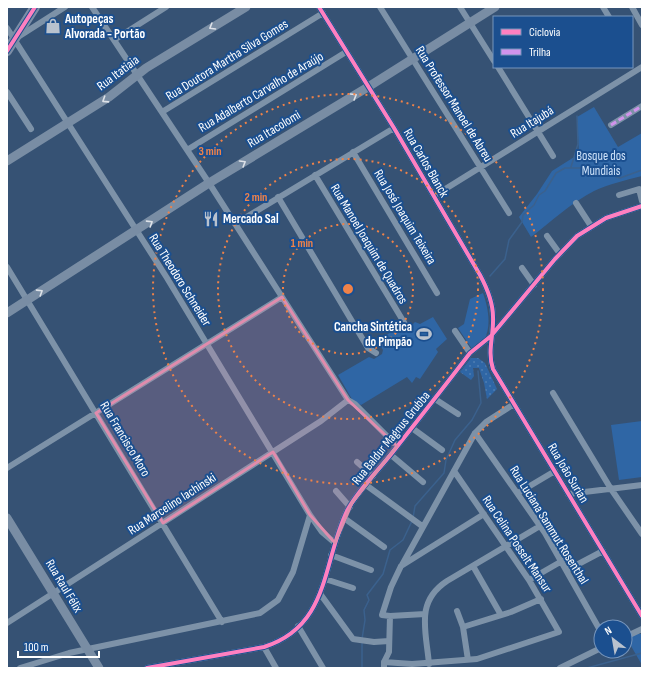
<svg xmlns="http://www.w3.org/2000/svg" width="649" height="675" font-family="'Sofia Sans Condensed',sans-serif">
<defs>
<pattern id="grass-dots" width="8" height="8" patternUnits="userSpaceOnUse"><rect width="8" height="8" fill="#2f66a5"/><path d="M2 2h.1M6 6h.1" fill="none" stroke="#4e7db2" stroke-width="1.8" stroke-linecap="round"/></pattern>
</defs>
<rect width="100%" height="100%" fill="#365274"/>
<path fill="url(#grass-dots)" d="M471,358H478L485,363L497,389L487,399L484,383L479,368H473L474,376L471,380L460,372Z"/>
<path fill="#2f66a5" d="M594,107L618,147L642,133V176C626,180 609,184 594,191C571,203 552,221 531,237L519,217L537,194L552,171L579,154L577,117Z
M483,293C488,307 492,326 484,340C482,343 475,347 472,349L458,328L464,324L470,299Z
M433,317L447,339L436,349L438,352L420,379L416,377L412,383L407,377L361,405L353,401L338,375L369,357L374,359L382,354L383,350L377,341L402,325L409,328L415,322L420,324Z
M642,421V477L619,480L611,425Z
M636,634H642V665L627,639Z"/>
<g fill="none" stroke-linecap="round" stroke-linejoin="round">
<path stroke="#3b618d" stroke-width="1.5" d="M571,167L578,144L577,116
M490,276L505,259L509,240L522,222L523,215L534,205L539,195L545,191L556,173L565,168H588L620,178L642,170
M413,518L415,506L444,473L446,460L455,440L472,420L481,403L478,371
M362,639L365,620L364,610L369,600L367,595L383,574L390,550L403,540L412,521
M362,643V668
M587,668L642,653"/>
<path stroke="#7d92a8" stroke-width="6" d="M92,7L209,183L348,400L355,404L397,446
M319,7L394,128L480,275C487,288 493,302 493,317C494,335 487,351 493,369L642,616
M380,7L509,213
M460,7L494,61
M603,7L609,17
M632,7L642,25
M7,28L167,278L310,515L322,532L335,543
M18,37L65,7
M114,40L166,7
M498,67L553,156
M7,92L31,129
M162,112L323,13
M611,125L642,106
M187,150L346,52
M353,152L437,293
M315,175L405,324
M619,195L639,189L642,201
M434,196L642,67
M278,197L368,348L376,353
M576,203L591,226
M235,224L394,128
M547,236L560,254
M7,267L222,622
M522,268L534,285
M455,331L470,353
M553,393L611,489L642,534
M435,399L458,414
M412,428L442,450
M475,433L545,533L601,632
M391,455L423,482
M357,462L373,476
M7,468L282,297
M366,485L422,526
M336,491L350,507
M518,493L555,471
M568,494L642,485
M344,518L384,547
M331,555L371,570
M402,565L475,433L486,422L514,404
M473,566L501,615
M567,570L603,551
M325,579L353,588
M529,580L562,561
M321,595L353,639L374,642L389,641
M457,611L463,627L468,660
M390,616L425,614
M7,623L321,421L348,400
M298,626L323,668
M463,627L511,612L541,599
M625,637L642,629
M264,647L276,668
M384,662L412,664L477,659L559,632L529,580L454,471
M429,664C426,630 415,602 447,581L540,526
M20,668L69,653L260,613L278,600L293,572L310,515
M147,668L264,647C330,626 322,563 347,511C358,490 377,472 392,453C418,420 444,387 470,353L491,336L555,259L577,236L606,218L642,206
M384,668V662L389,652L390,616L382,615L391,587L401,566L484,514
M560,668L601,648"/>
<path stroke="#798da4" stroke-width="9" d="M7,161L109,97L146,68L246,7
M7,313L209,183L368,87L495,7
M7,518L99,668"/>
<path stroke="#7d8ea7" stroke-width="10" d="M7,51L35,7"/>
<path stroke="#d193ec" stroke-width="3" stroke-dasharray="6 3" stroke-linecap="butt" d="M611,125L642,106"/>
<defs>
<path id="cycleway" d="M319,7L394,128L480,275C487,288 493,302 493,317C494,335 487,351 493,369L642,616
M7,51L35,7
M147,668L264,647C330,626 322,563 347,511C358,490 377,472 392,453C418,420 444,387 470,353L491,336L555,259L577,236L606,218L642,206"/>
</defs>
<use href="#cycleway" stroke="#1b4f8f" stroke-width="6"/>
<use href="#cycleway" stroke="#ff80c0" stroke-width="4"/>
</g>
<defs><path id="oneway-chevron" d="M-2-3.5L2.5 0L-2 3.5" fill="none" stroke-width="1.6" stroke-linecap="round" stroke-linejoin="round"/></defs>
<g stroke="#dee2e8">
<use href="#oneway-chevron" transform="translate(212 27) rotate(149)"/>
<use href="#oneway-chevron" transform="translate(354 96) rotate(-31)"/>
<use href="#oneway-chevron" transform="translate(105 100) rotate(147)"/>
<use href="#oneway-chevron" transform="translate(243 163) rotate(-31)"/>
<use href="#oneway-chevron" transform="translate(150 223) rotate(-32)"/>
<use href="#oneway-chevron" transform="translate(40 292) rotate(-32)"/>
</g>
<path fill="#e08cad" fill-opacity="0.2" stroke="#e08cad" stroke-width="3" stroke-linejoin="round" d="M282,297L348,400L397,446L352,503L335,543L310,515L273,452L163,523L96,413Z"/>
<g fill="none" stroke="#ee8249" stroke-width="2" stroke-dasharray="2 4">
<circle cx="348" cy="289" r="65"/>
<circle cx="348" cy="289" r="130"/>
<circle cx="348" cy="289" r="195"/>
</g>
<defs>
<symbol id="shop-bare" viewBox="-9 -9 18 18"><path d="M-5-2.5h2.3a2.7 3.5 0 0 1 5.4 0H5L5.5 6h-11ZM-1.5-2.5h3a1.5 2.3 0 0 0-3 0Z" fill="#b9c2ce" stroke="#1b4f8f" stroke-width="2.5" paint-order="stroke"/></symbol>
<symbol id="restaurant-bare" viewBox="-9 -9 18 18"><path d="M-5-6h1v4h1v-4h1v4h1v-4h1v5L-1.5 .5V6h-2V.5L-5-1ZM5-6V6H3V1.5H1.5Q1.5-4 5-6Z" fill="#b9c2ce" stroke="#1b4f8f" stroke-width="2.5" paint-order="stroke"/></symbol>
<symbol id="stadium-bare" viewBox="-9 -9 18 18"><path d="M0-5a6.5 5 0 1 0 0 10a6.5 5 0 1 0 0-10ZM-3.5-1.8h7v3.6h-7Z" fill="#b9c2ce" stroke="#1b4f8f" stroke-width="2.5" paint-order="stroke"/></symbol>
</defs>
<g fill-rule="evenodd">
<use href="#shop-bare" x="42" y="15" width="22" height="22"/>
<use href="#restaurant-bare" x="200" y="208" width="22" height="22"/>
<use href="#stadium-bare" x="413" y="323" width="22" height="22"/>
</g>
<g text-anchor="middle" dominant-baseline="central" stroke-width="4" stroke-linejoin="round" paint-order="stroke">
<g font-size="13" font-weight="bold" fill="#fff" stroke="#1b4f8f" text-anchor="start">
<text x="65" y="19">Autopeças<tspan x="65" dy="15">Alvorada - Portão</tspan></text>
<text x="223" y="219">Mercado Sal</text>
<text x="412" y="327" text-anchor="end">Cancha Sintética<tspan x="412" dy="15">do Pimpão</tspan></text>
</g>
<g font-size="13" fill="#fff" stroke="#1b4f8f">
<text transform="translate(227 60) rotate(-32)">Rua Doutora Martha Silva Gomes</text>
<text transform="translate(118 73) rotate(-37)">Rua Itatiaia</text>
<text transform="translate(261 92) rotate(-31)">Rua Adalberto Carvalho de Araújo</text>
<text transform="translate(454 104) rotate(58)">Rua Professor Manoel de Abreu</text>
<text transform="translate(532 122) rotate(-32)">Rua Itajubá</text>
<text transform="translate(274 129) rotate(-31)">Rua Itacolomi</text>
<text transform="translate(426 163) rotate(60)">Rua Carlos Blanck</text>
<text transform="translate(405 217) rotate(59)">Rua José Joaquim Teixeira</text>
<text transform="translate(369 244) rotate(59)">Rua Manoel Joaquim de Quadros</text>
<text transform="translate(180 280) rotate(58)">Rua Theodoro Schneider</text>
<text transform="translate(391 438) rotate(-51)">Rua Baldur Magnus Grubba</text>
<text transform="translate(125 439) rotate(59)">Rua Francisco Moro</text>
<text transform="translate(568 473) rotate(59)">Rua João Surian</text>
<text transform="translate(172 504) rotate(-33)">Rua Marcelino Iachinski</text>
<text transform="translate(549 525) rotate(58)">Rua Luciana Sammut Rosenthal</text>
<text transform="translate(517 544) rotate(56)">Rua Celina Posselt Mansur</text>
<text transform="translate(64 586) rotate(59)">Rua Raul Félix</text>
</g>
<g font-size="13" fill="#cfe3fa" stroke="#1b4f8f">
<text x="601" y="156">Bosque dos<tspan x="601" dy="15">Mundiais</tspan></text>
</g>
</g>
<circle cx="348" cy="289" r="6" fill="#ee8249" stroke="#1b4f8f" stroke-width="2"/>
<g font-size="12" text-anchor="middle" font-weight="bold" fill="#ee8249" stroke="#1b4f8f" stroke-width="4" stroke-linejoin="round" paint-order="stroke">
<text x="210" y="155">3 min</text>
<text x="256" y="201">2 min</text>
<text x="302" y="247">1 min</text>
</g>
<rect width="649" height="675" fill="none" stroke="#ffffff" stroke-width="16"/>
<rect x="493" y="16" width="140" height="52" fill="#1b4f8f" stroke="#7695bc"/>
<rect x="501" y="29" width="20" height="6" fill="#ff80c0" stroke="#7695bc"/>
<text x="529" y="36" font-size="12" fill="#ffffff">Ciclovia</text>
<rect x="501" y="49" width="20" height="6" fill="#d193ec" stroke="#7695bc"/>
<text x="529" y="56" font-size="12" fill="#ffffff">Trilha</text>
<g transform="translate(613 639) rotate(329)"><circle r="19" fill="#1b4f8f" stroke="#7695bc"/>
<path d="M0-3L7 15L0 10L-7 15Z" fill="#b9c2ce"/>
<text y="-6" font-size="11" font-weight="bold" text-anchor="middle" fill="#ffffff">N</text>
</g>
<path d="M18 651v6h81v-6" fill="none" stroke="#ffffff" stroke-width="2"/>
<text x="24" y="651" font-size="12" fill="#ffffff" stroke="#1b4f8f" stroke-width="3" paint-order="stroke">100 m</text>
</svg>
